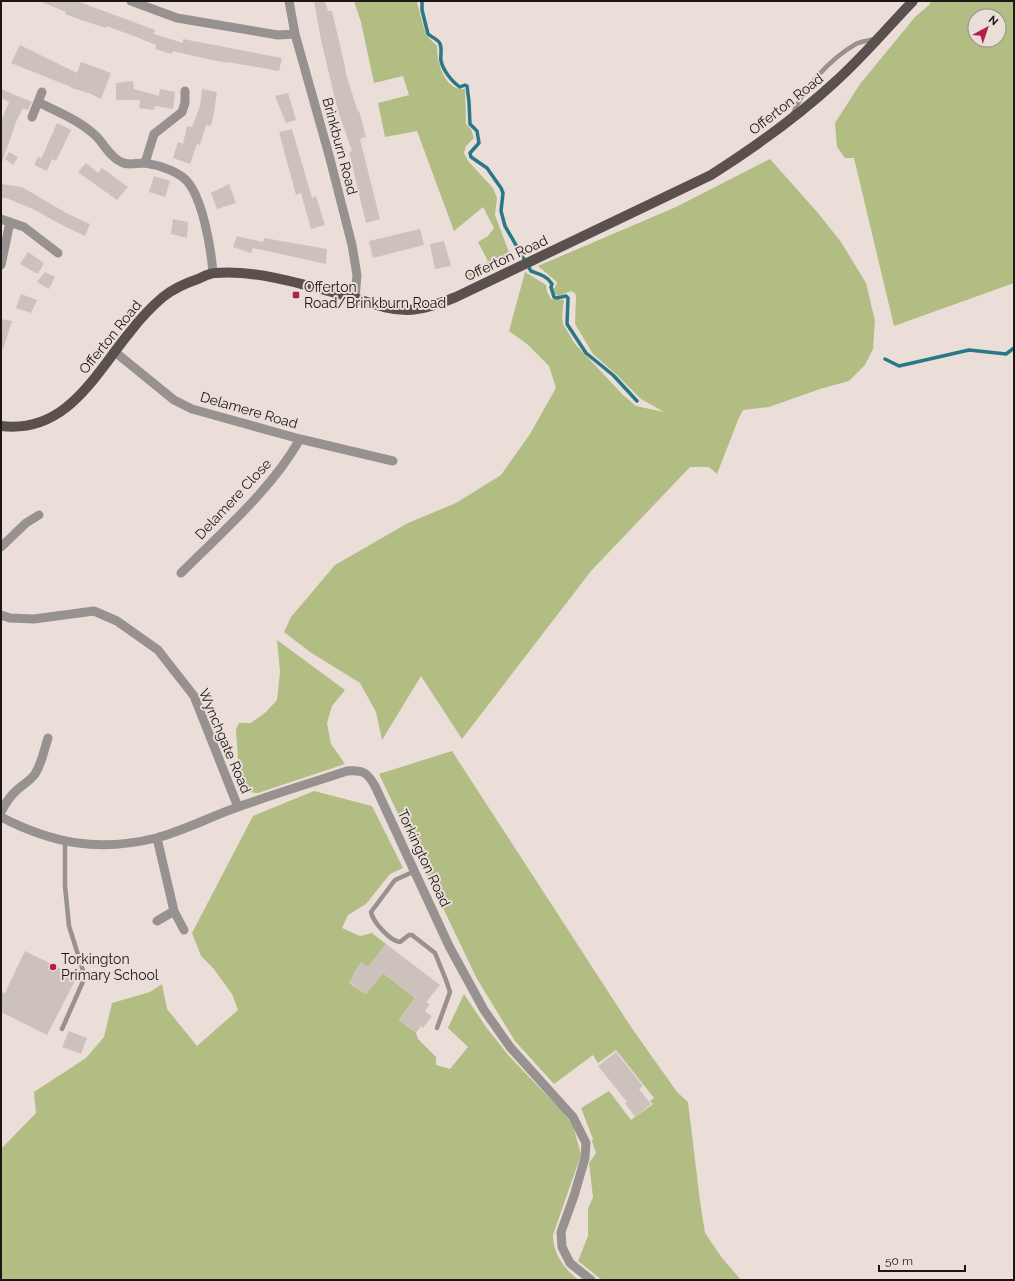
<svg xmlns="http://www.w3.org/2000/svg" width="1015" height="1281" font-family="Raleway,sans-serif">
<rect width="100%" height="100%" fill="#ebded9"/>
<path fill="#b1bd82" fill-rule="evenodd" d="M354,1H418L417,3L426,35L437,46C437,62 444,91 465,89L466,124L471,129L474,138L466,146L464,153L468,161L493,188L497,198L495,215L510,255L466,279L464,274L480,268L488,261L478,242L488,236L494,228L483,207L454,231L417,131L385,137L378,103L409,95L403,76L374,83L361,22Z
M931,1H1014V283L894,326L854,158H845L837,147L835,123L860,84L915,17L929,5ZM975,16H999V40H975Z
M770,159L818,213L841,242L866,283L875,321L873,349L865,365L849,381L820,389L769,407L743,410L738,420L717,474L709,467H690L591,571L462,739L421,676L382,740L376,712L360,683L310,652L284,632L291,617L335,565L408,523L456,503L501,475L530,434L556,388L549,366L527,344L509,331L525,272L546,285L547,292L551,299L564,300L562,316L563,324L575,344L623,395L636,406L664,412L641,399L616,374L593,354L575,324L576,296L575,293L571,291L558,296L554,293L553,289L556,286L557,282L538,266L676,207Z
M277,640L345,690L332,706L327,723L331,744L345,764L258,793L247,792L240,788L236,729L239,723H251L266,712L277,700L280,672Z
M452,751L631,1027L677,1092L688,1102L700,1201L705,1233L722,1258L741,1280H602L578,1261L588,1236V1209L593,1197L589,1163L596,1153L592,1141L593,1139L581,1108L609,1091L631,1120L653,1104L650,1101L654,1098L616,1050L598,1063L593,1055L554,1084L515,1041L477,979L379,774Z
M314,791L372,806L403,868L390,874L366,904L348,915L342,928L360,936L372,933L386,944L368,967L361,963L353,974L354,975L349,983L366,994L383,973L415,998L399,1020L416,1033L418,1039L436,1057V1065L450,1069L468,1047L448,1028L464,994L486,1027L509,1056L562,1111L573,1125L581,1155L553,1235C553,1254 564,1268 578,1280H1V1149L36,1113L34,1092L86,1058L104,1037L112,1003L150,992L162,984L167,1009L197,1046L238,1010L232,994L213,968L201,956L192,933L253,816Z"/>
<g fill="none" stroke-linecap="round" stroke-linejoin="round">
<path stroke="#2a7886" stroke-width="3.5" d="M422,1V10L428,34C431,37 436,38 439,42C443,47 440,54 441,61C443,70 452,82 460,87L465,85L467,86L469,102L470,124L477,131L479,143L470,153L471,157L487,168L501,188L503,193L501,211L505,226L531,271C539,274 547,276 552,284L551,287L554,297L557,298L566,296L568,298L567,324L586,353L613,375L637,401
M885,359L899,366L969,350L1006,354L1014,348"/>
</g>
<path fill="#cdc1bb" d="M39,1H77L155,30L154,34L183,43V39L282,58L279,71L228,62V63L207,59L173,51L172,54L155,49L156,45L134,36L106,26V28L78,19L65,14L66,12Z
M314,1H325L328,11H332L346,71H345L358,112L359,111L366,137L360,139L380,219L366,223L349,152L352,151L338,111L321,40Z
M20,45L77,73L81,62L111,73L101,99L89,93L71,88V87L11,63Z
M133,81L134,89L159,96L160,89L175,92L173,109L155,106L154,110L139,108L140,100H116V83Z
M1,89L32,102L28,110L23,108L16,122L2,162L1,161V121L9,102L1,98Z
M202,89L217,92L214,112L211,126L206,125L200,145L197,144L190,164L173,158L178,142L183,144L187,126L192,127L200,106Z
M288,93L296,120L286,123L275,96Z
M57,123L71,130L56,161L52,159L47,171L34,165L38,157L41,159Z
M292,129L312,198L316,196L325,225L311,229L301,193L296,195L279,132Z
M9,152L18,157L13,165L5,159Z
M86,163L98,173L102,168L128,187L117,200L78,172Z
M154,176L170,181L165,197L149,192Z
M1,184L22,187L68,214L90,224L85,236L58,223L33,209L6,198H1Z
M229,184L236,203L217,209L211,193Z
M173,219L188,222L187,238L171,234Z
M420,229L424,245L373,258L369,241Z
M237,236L263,242L264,238L327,249L326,264L253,248L251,253L233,247Z
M444,241L451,266L435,269L430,244Z
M28,252L44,263L38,274L20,264Z
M45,272L55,277L49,289L37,282Z
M21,294L37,300L31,313L16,308Z
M1,319L12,321L3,349H1Z
M386,944L440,985L426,1002L430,1004L425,1011L432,1016L423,1028L421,1026L416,1033L399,1020L415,998L383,973L366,994L349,982L354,975L353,974L361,962L368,967Z
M25,951L77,977L47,1035L1,1012V992L5,993Z
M69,1031L87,1038L81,1054L62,1047Z
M616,1052L643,1086L639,1089L651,1104L635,1117L625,1103L627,1102L598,1066Z"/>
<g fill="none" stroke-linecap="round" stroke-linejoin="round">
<path stroke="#979190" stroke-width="4.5" d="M792,116C802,89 831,58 856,44C862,41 868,41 874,39
M415,871L395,880L371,912C373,922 390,941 400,942L409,935H412L435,953L446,980L450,992L437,1028
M62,1029L85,977L69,926L65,886V841"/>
<path stroke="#979190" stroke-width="9" d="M131,1L177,18L278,35L295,34
M289,1L295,34L329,155L352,245L357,275L355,299
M42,92L38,102C58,112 79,120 96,136C104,144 110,157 121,162C128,166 136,163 144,163C150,164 157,165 162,167C171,170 180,174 186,180C203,198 211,249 213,273
M32,117L38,102
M145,163L154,134L182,112L185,103V91
M1,219L24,227L58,253
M1,265L10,222
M115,352L174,400L192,409L300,439L393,461
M1,547L26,523L39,515
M181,573C222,532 272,489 300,439
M1,615L10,618L34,619L94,611L117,621L158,650L194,696L238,807
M1,812C5,804 9,797 16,791C22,785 30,781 35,774C42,763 44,750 48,738
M1,817C53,844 99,852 156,838C183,831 212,816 238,807C274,794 311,783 347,771C363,770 367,772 375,786L449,946L484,1010L510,1047L573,1117L586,1143L585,1158L574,1196L561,1232L562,1247L570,1263L591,1280
M157,838L174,911L184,930
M157,921L174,911"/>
<path stroke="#5a504e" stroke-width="10" d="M1,426C67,434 95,374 130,332C140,319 151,307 163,297C173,289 186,283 198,279C203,277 209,273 215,273C257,269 313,287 354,298C371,303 388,310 407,310C423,310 441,303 456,297L711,175C755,147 797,117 835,82C863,57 887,28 913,1"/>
</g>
<g fill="#b12050" stroke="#ebded9" stroke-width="1.5">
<rect x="292" y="291" width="8" height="8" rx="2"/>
<circle cx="53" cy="967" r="4"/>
</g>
<g text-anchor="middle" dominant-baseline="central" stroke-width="4" stroke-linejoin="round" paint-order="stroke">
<g font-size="14" fill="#1b1715" stroke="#ebded9">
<text transform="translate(786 104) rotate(-38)">Offerton Road</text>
<text transform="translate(340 146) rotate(75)">Brinkburn Road</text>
<text transform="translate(506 258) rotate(-25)">Offerton Road</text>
<text transform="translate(110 337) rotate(-51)">Offerton Road</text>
<text transform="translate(249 410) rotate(16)">Delamere Road</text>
<text transform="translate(233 499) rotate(-47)">Delamere Close</text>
<text transform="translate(225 741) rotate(67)">Wynchgate Road</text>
<text transform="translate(424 858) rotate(65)">Torkington Road</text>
</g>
<g font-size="14" fill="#1b1715" stroke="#ebded9" text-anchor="start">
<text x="304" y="287">Offerton<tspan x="304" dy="16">Road/Brinkburn Road</tspan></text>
<text x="61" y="959">Torkington<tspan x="61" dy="16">Primary School</tspan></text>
</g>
</g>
<rect width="1015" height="1281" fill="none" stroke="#1b1715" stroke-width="4"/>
<g transform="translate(987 28) rotate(40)"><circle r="19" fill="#ebded9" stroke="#988e8b"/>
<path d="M0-3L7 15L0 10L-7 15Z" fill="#b12050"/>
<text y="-6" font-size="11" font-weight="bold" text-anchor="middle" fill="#1b1715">N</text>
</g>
<path d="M879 1265v6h86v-6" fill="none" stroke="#1b1715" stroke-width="2"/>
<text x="885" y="1265" font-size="12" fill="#1b1715" stroke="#ebded9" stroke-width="3" paint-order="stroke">50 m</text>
</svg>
